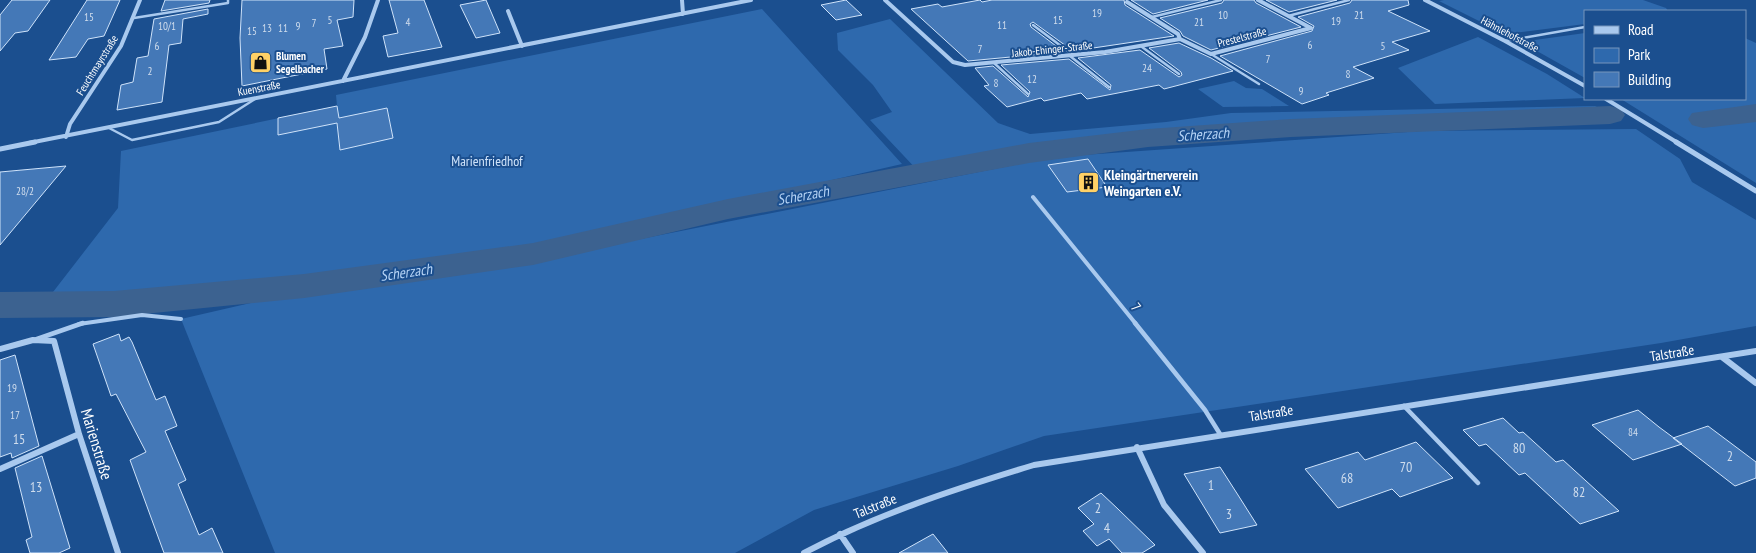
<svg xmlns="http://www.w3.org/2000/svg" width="1756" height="553" font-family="'PT Sans Narrow',sans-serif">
<rect width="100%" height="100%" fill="#1b4f8f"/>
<path fill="#2e69ad" d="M1444,0H1643L1666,8L1668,11H1585V24L1505,34L1439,1Z
M762,9L902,164L498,256L196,292H53L118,208L121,151L337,106L336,95Z
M890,19L998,123L1030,134L1166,122L1231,113L1595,106L1619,119L1351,126L1040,151L920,173L870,120L892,112L873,85L838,50L837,33Z
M1585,33V78L1521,42Z
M1478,37L1547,74L1585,98L1435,104L1398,68Z
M1745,38L1756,43V183L1621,99H1745Z
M1234,81L1246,88L1262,89L1289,106L1223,107L1198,89Z
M1636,129L1680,159L1692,182L1756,220V326L1661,343L1044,436L958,466L814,510L735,553H275L181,319L316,288L499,267L1055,157L1422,131Z"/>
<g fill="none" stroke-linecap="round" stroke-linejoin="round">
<path fill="#3c6290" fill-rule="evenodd" d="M1756,104V122L1703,128L1692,125L1688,119L1692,113Z
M1610,106L1621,109L1625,115L1621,121L1610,124L1291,137L1148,147L1029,163L728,219L533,265L304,298L114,317L0,318V292L114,291L304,274L533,243L728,199L1029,143L1148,129L1291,119Z"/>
</g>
<path fill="#4478b7" stroke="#cfe3fa" d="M12,0H50L28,31L15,33L0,51V15Z
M87,0H120L104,36L88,39L76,57L49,60Z
M165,0H210L209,3L161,11Z
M242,0H354L353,17L337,20L343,46L324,49L327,69L242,86L240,38Z
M389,0H424L442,47L388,57L383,36L398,33Z
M486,0L500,33L476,38L460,5Z
M846,0L862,15L836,20L821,5Z
M980,0L982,2L992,0H1124L1125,5L1174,36L1073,51L1033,22L1030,24L1031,27L1064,52L968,61L911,9L938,4L942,7Z
M1131,0H1208L1153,14Z
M1224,0H1254L1256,3L1301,27L1211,50L1183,36L1180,31L1160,18L1222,3Z
M1266,0H1337L1289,12Z
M1352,0H1408L1409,5L1388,11L1430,31L1392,42L1409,50L1353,67L1374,78L1326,93L1329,95L1302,104L1220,56L1312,31L1314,26L1298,17L1350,3Z
M208,9V14L183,19L181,43L169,45L162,102L117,110L121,85L133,82L137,58L148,56L154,19Z
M1179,43L1211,58L1233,71L1164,89L1159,85L1087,99L1081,93L1044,101L1041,98L1007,107L984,86L989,85L975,68L993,66L1028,97L1030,92L1001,65L1069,59L1110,90L1111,85L1078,58L1140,50L1179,77L1182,75L1181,72L1149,48Z
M337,106L339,118L387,108L393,138L340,150L337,123L278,135V118Z
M1088,159L1107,187L1067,192L1048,165Z
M66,166L0,245V172Z
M119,334L121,341L129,337L132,342L156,400L165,396L177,426L165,431L186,480L178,484L199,535L212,528L223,553H164L130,460L146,452L116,394L111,396L93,344Z
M15,355L39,446L12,458L11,453L0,457V360Z
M1638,410L1659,427L1682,444L1633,460L1592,425Z
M1503,418L1519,433L1523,432L1556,462L1563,460L1619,511L1580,524L1525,473L1519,475L1486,444L1479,446L1463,430Z
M1708,426L1756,462V478L1735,486L1673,438Z
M1416,442L1453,478L1400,497L1392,489L1338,508L1305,469L1358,452L1365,460Z
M42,456L70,548L59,553H30L26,540L32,537L15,468Z
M1220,467L1238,495L1257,525L1220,533L1184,474Z
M1101,493L1118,509L1155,545L1142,553H1122L1109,539L1097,546L1083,531L1094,524L1078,508Z
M933,534L948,553H899Z"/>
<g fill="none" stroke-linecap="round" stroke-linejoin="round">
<path stroke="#a9c9ee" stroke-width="2.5" d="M1288,16L1349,0
M1152,17L1221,0
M134,18L228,3V0
M1033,25L1073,55
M1505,41L1585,27
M1142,47L1179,74
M1211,54L1259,84
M1070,56L1109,87
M994,63L1028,94
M109,128L132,140L219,122L255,99"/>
<path stroke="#a9c9ee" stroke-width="4" d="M1033,197L1136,324
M79,324L142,315L181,319"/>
<path stroke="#a9c9ee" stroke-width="4.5" d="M1135,323L1205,410L1220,434
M37,339L83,323
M1404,406L1478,483"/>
<path stroke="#a9c9ee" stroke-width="4" d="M682,0L683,14
M885,0L953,62L965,65L1105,52L1180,39L1178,34L1127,2
M1258,0L1311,28
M1425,0L1505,41L1585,86
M508,11L522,46
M1180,39L1211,54L1311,28
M343,81L365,37L378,0
M1606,99L1678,143
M66,137L70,124L121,46L140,0
M29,143L751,0"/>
<path stroke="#a9c9ee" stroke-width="5" d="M1676,142L1756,191
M0,149L35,142"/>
<path stroke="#a9c9ee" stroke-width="6" d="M0,349L33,340L54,341L79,434L118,553
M1722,357L1756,383
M1137,447L1164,505L1203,553
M0,469L79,434
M840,534L853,553
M804,553C877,514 955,489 1034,465L1756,351"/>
</g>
<defs>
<symbol id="shop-square" viewBox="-11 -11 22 22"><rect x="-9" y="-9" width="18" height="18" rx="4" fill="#ffd166" stroke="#1b4f8f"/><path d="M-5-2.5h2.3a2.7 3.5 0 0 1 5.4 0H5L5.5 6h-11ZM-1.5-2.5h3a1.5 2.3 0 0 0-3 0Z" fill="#111"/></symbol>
<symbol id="building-square" viewBox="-11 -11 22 22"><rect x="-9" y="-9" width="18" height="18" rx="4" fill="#ffd166" stroke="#1b4f8f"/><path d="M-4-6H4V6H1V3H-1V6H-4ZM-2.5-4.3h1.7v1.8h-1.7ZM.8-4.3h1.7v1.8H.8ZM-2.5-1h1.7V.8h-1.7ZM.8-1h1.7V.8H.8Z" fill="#111"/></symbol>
</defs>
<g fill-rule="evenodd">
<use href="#shop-square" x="248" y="50" width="25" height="25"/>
<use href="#building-square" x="1076" y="170" width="25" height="25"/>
</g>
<g text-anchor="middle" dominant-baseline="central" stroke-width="4" stroke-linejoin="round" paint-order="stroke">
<g font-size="11" fill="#d0dded">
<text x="1097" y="13">19</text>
<text x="1223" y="15">10</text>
<text x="1359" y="15">21</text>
<text x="89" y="17">15</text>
<text x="330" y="20">5</text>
<text x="1058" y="20">15</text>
<text x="1336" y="21">19</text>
<text x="408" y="22">4</text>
<text x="1199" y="22">21</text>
<text x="314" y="23">7</text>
<text x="1002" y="25">11</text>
<text x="167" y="26">10/1</text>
<text x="298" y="26">9</text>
<text x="267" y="28">13</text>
<text x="283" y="28">11</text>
<text x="252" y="31">15</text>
<text x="1310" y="45">6</text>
<text x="157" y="46">6</text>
<text x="1383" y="46">5</text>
<text x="980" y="49">7</text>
<text x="1268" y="59">7</text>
<text x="1147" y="68">24</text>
<text x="150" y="71">2</text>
<text x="1348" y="74">8</text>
<text x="1032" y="79">12</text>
<text x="996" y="83">8</text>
<text x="1301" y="91">9</text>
<text x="25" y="191">28/2</text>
<text x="12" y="388">19</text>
<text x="15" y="415">17</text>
<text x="1633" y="432">84</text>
</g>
<g font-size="11" fill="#fff" stroke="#1b4f8f">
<text transform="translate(1510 34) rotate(28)">Hähnlehofstraße</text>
<text transform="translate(1242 37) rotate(-15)">Prestelstraße</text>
<text transform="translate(1052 49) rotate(-6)">Jakob-Ehinger-Straße</text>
<text transform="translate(97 65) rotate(-58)">Feuchtmayrstraße</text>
<text transform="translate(259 88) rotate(-11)">Kuenstraße</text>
</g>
<g font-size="11" font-weight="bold" fill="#fff" stroke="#1b4f8f" text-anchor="start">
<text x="276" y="56">Blumen<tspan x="276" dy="13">Segelbacher</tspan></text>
</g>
<g font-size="14" fill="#cfe3fa" stroke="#1b4f8f">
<text x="487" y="161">Marienfriedhof</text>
</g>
<g font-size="14" font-weight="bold" fill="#fff" stroke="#1b4f8f" text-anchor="start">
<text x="1104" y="175">Kleingärtnerverein<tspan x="1104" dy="16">Weingarten e.V.</tspan></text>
</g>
<g font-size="14" fill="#fff" stroke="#1b4f8f">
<text transform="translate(1136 307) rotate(51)">7</text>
<text transform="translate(1672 353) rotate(-9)">Talstraße</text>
<text transform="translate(1271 413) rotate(-9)">Talstraße</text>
<text transform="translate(875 506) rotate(-22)">Talstraße</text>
</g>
<g font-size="14" fill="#d0dded">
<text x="19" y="439">15</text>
<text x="1519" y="448">80</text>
<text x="1730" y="456">2</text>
<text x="1406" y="467">70</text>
<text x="1347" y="478">68</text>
<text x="1211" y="485">1</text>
<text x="36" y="487">13</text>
<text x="1579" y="492">82</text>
<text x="1098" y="508">2</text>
<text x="1229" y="514">3</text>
<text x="1107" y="528">4</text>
</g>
<g font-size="15" font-style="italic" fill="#b5d3f5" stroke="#1b4f8f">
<text transform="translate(1203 134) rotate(-4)">Scherzach</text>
<text transform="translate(803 195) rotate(-10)">Scherzach</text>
<text transform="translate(406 272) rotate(-8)">Scherzach</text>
</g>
<g font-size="16" fill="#fff" stroke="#1b4f8f">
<text transform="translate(97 444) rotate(73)">Marienstraße</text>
</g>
</g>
<rect x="1584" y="10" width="162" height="90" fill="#1b4f8f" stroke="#7695bc"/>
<rect x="1594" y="26" width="25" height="8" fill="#a9c9ee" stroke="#7695bc"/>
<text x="1628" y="35" font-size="15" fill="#ffffff">Road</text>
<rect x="1594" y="48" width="25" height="15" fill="#2e69ad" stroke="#7695bc"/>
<text x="1628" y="60" font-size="15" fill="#ffffff">Park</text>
<rect x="1594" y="72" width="25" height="15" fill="#4478b7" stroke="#7695bc"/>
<text x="1628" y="85" font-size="15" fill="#ffffff">Building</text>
</svg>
